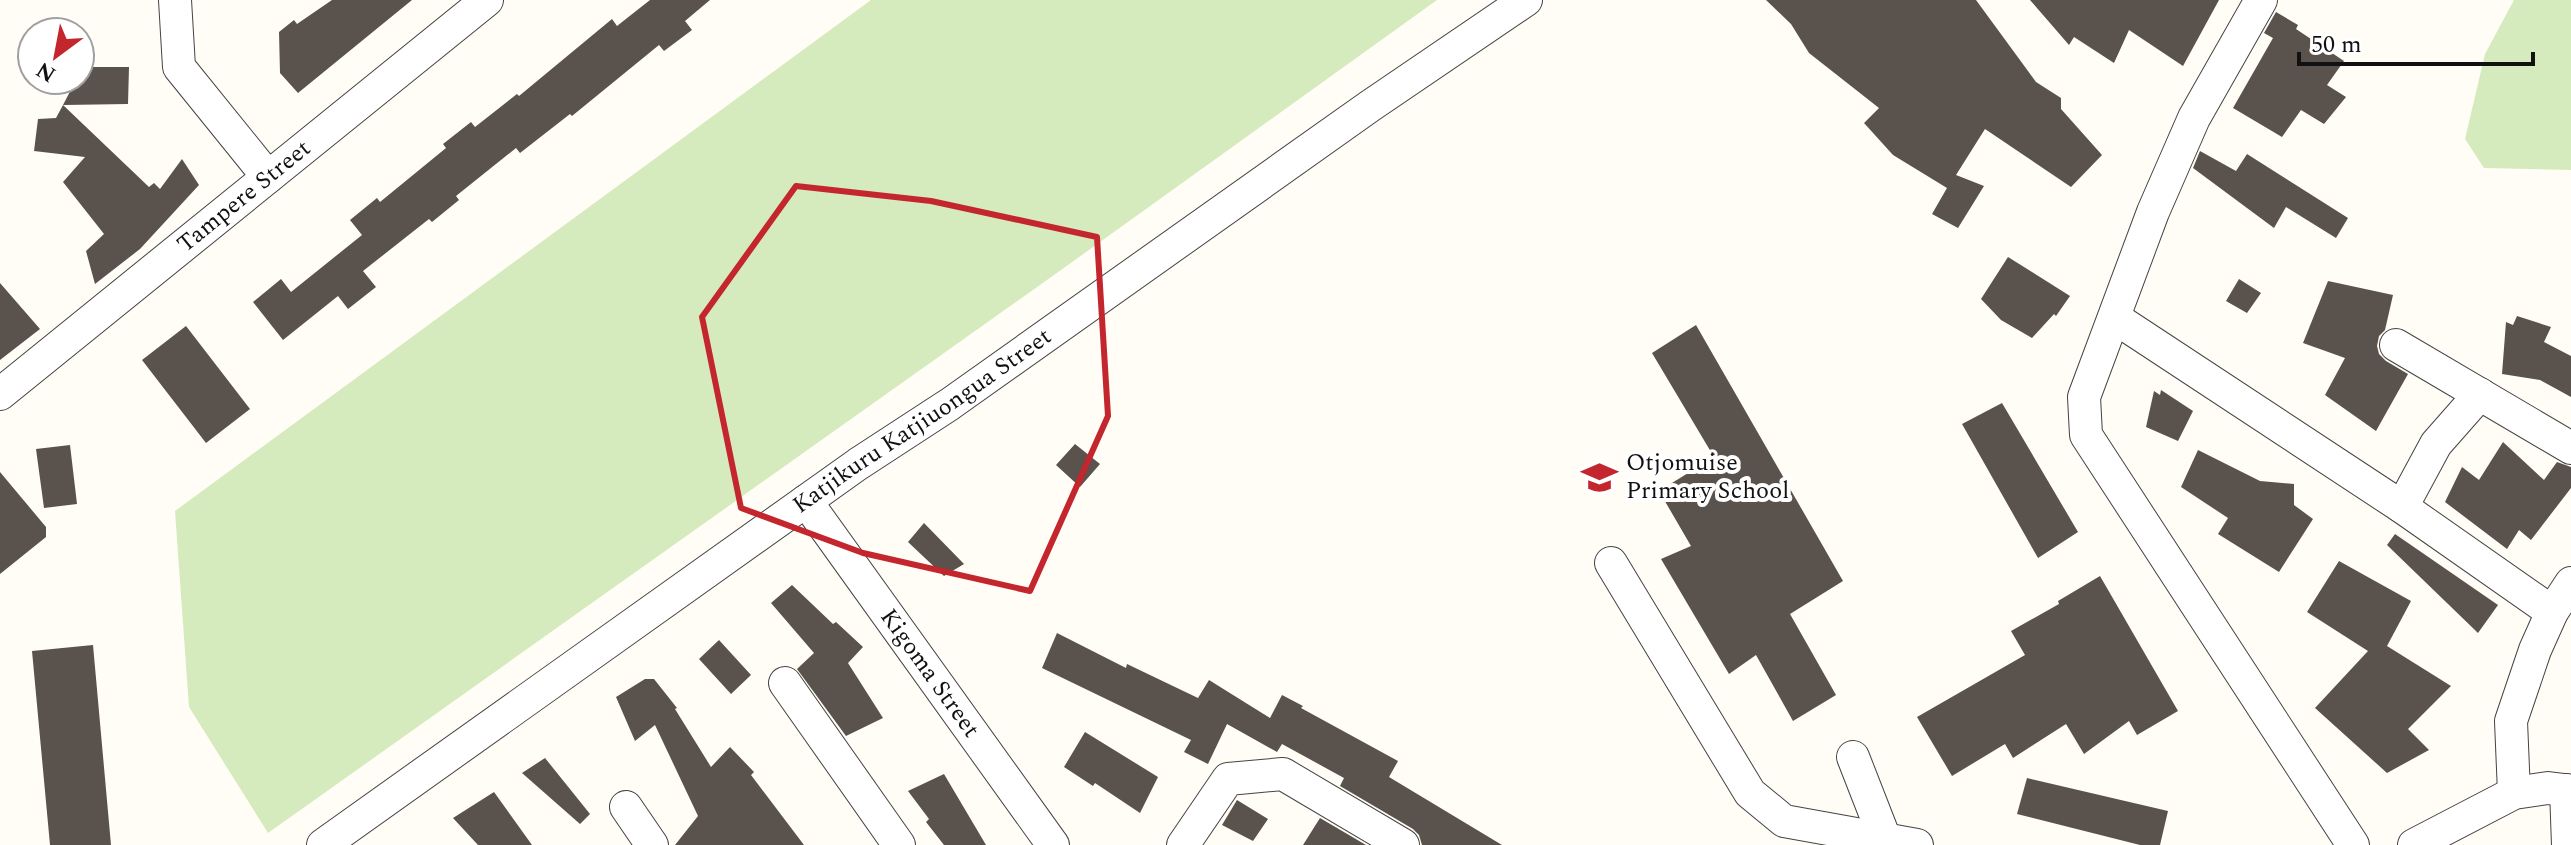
<svg xmlns="http://www.w3.org/2000/svg" width="2571" height="845" font-family="Spectral,serif">
<rect width="100%" height="100%" fill="#fffdf5"/>
<path fill="#d5ebbd" d="M871,0H1437L1061,270L268,833L189,707L175,511Z
M2514,0H2571V170L2484,168L2465,139L2485,54Z"/>
<path fill="#5a524d" d="M332,0H412L298,93L280,73L279,32L294,20L297,24Z
M650,0H710L685,21L692,30L664,51L659,45L572,116L570,114L520,153L516,148L456,196L459,200L432,222L429,219L363,271L376,287L348,309L338,296L283,340L253,302L281,279L291,292L362,235L350,220L377,198L380,202L446,148L443,144L471,122L475,127L517,94L519,96L612,19L617,26Z
M1766,0H1976L2036,82L2061,98V109L2102,155L2071,187L1985,129L1956,175L1984,186L1958,228L1932,214L1947,188L1893,155L1864,123L1879,108L1809,53L1791,24Z
M2030,0H2219L2183,66L2129,30L2114,63L2074,37L2069,45Z
M2276,12L2298,25L2296,29L2344,61L2327,85L2346,97L2324,124L2301,110L2282,137L2233,108L2273,38L2264,33Z
M83,67H129L128,104L63,105L76,80H80Z
M63,105L149,187L154,183L160,189L182,159L199,185L140,249L95,284L86,251L104,234L63,182L85,157L34,151L38,119L56,118Z
M2200,151L2236,171L2247,154L2348,218L2336,238L2286,207L2274,228L2193,168Z
M2008,257L2070,296L2056,316L2054,314L2032,338L2001,320L1981,299Z
M2239,279L2261,293L2247,313L2226,301Z
M2328,281L2393,295L2385,330L2379,336L2377,346L2379,354L2386,361L2408,374L2376,431L2325,395L2345,358L2303,343Z
M0,283L40,329L0,360Z
M2517,316L2551,327L2544,342L2571,356V397L2540,380L2502,374L2506,322L2513,325Z
M1696,325L1843,581L1790,614L1836,695L1793,721L1756,655L1729,674L1661,559L1691,546L1659,491L1714,457L1652,353Z
M186,326L250,409L206,443L142,360Z
M2161,390L2193,411L2178,441L2146,427L2154,391L2160,395Z
M2002,403L2078,532L2038,558L1962,424Z
M2503,442L2544,480L2557,462L2571,467V488L2531,540L2519,530L2507,549L2445,502L2462,467L2479,480Z
M1075,444L1100,464L1080,487L1056,465Z
M70,445L77,504L44,508L36,449Z
M2198,450L2260,481L2294,484V505L2313,519L2279,572L2218,534L2228,518L2181,487Z
M0,472L46,527V537L0,574Z
M924,523L964,564L944,576L908,542Z
M2395,534L2498,605L2478,633L2387,545Z
M2339,561L2411,601L2387,646L2451,686L2408,729L2429,750L2387,773L2315,708L2368,651L2307,612Z
M2100,576L2178,711L2137,735L2129,721L2084,754L2066,724L2013,758L2005,744L1952,776L1917,717L2025,655L2011,631L2059,604L2058,601Z
M792,585L833,624L836,622L863,647L848,663L883,718L846,736L797,669L814,653L771,603Z
M1057,633L1126,668L1127,664L1198,698L1209,680L1270,718L1282,695L1303,706L1301,708L1398,761L1389,777L1502,845H1422L1419,835L1413,829L1340,786L1344,778L1282,744L1277,752L1227,724L1208,764L1184,752L1191,740L1042,668Z
M719,640L751,675L731,694L699,659Z
M93,645L111,845H50L32,651Z
M645,679H654L677,708L675,709L711,767L730,747L754,772L751,775L804,845H675L698,816L655,725L635,741L616,697Z
M1085,732L1158,777L1140,813L1095,783L1093,786L1064,767Z
M545,758L590,814L580,824L522,773Z
M944,774L986,845H944L926,822L929,819L908,791Z
M2027,778L2168,811L2160,845H2140L2017,814Z
M494,792L532,845H478L453,818Z
M1237,800L1268,819L1253,841L1222,825Z
M1320,818L1366,845H1303Z"/>
<g fill="none" stroke-linecap="round" stroke-linejoin="round">
<defs>
<g id="minor">
<path d="M175,0L179,67L268,177"/>
<path d="M2261,0L2194,118L2153,212L2084,397L2086,435L2353,845"/>
<path d="M2115,318L2402,507L2552,612"/>
<path d="M2396,345L2571,448"/>
<path id="s1" d="M0,394L487,0"/>
<path id="s2" d="M806,501L1053,845"/>
<path d="M2402,507L2436,444L2480,394"/>
<path d="M1611,563L1750,793L1784,821L1917,845"/>
<path d="M785,683L899,845"/>
<path d="M1853,757L1885,839"/>
<path d="M2566,790L2568,845"/>
<path d="M2514,793L2511,721L2535,650L2552,612L2571,583"/>
<path d="M626,807L652,845"/>
<path id="s3" d="M323,845L858,464L950,404L1370,106L1526,0"/>
<path d="M1183,845L1228,779L1283,774L1403,845"/>
<path d="M2414,845L2514,793L2548,788L2571,791"/>
</g>
</defs>
<use href="#minor" stroke="#444" stroke-width="34"/>
<use href="#minor" stroke="#fff" stroke-width="32"/>
</g>
<path fill="none" stroke="#c4262e" stroke-width="6" stroke-linejoin="round" d="M796,186L931,201L1097,237L1108,416L1030,591L863,553L741,508L702,317Z"/>
<defs>
<symbol id="school-bare" viewBox="-9 -9 18 18"><path d="M0-5L7-2L0 1L-7-2ZM-4 1L0 2.5L4 1V4Q0 6-4 4Z" fill="#c4262e" stroke="#fff" stroke-width="2.5" paint-order="stroke"/></symbol>
</defs>
<g fill-rule="evenodd">
<use href="#school-bare" x="1574" y="452" width="51" height="51"/>
</g>
<g text-anchor="middle" dominant-baseline="central" stroke-width="8" stroke-linejoin="round" paint-order="stroke">
<g font-size="24" fill="#111" stroke="#fff">
<text stroke="none"><textPath href="#s1" startOffset="314">Tampere Street</textPath></text>
<text stroke="none"><textPath href="#s3" startOffset="734">Katjikuru Katjiuongua Street</textPath></text>
<text stroke="none"><textPath href="#s2" startOffset="212">Kigoma Street</textPath></text>
</g>
<g font-size="24" fill="#111" stroke="#fff" text-anchor="start">
<text x="1626" y="463">Otjomuise<tspan x="1626" dy="28">Primary School</tspan></text>
</g>
</g>
<g transform="translate(56 56) rotate(212)"><circle r="38" fill="#ffffff" stroke="#a0a0a0" stroke-width="2"/>
<path d="M0-6L14 30L0 20L-14 30Z" fill="#c4262e"/>
<text y="-12" font-size="22" font-weight="bold" text-anchor="middle" fill="#111111">N</text>
</g>
<path d="M2299 52v12h234v-12" fill="none" stroke="#111111" stroke-width="4"/>
<text x="2311" y="52" font-size="24" fill="#111111" stroke="#ffffff" stroke-width="6" paint-order="stroke">50 m</text>
</svg>
